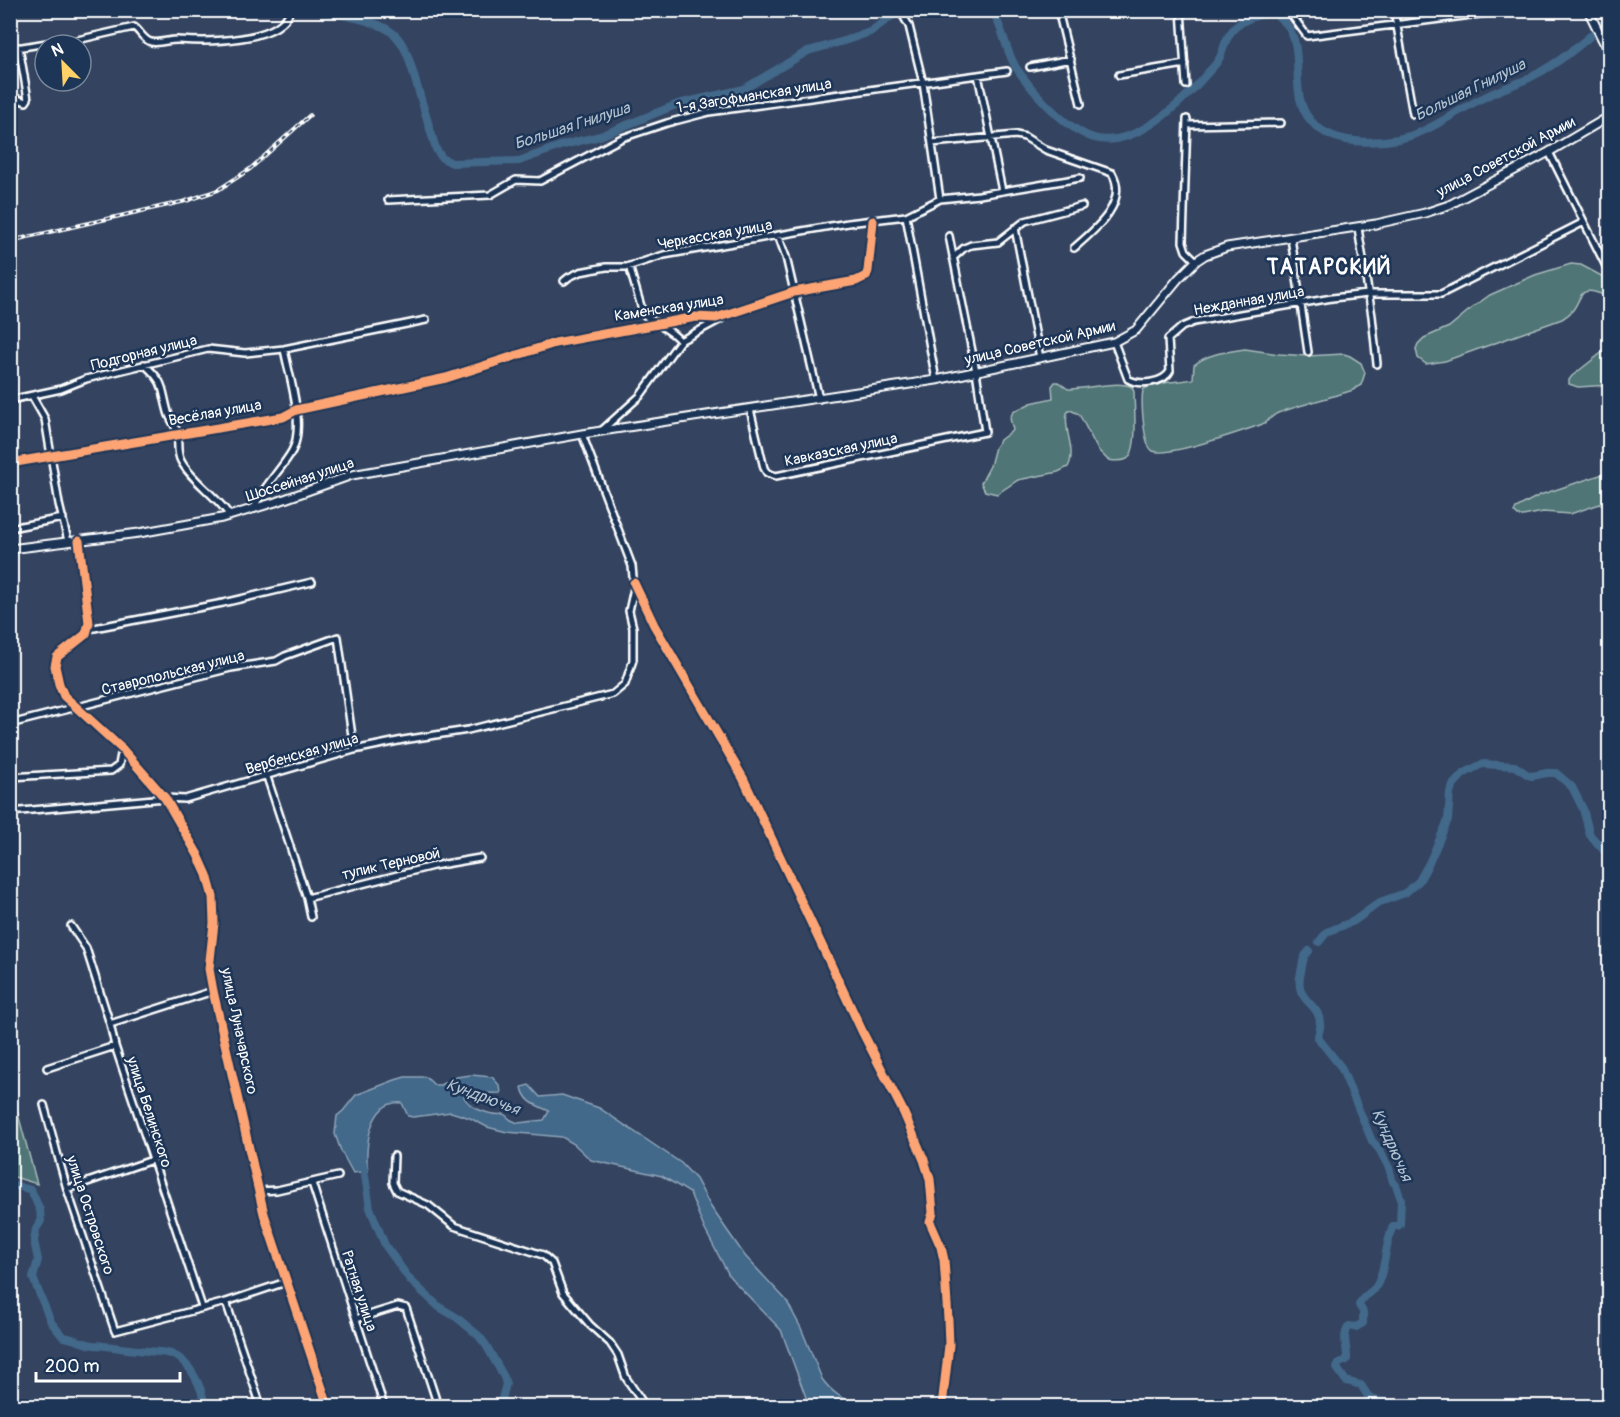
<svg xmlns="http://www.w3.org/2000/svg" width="1620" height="1417" font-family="Pangolin,sans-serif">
<rect width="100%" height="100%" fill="#344460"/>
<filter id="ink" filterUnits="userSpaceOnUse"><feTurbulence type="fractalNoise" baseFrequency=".0167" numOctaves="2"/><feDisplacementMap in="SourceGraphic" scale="12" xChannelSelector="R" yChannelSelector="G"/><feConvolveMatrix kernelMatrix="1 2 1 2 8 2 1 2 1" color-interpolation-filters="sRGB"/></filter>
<g filter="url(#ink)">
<path fill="#4f7476" stroke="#a7baba" stroke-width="1.5" d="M1571,264L1581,265L1609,280V297C1569,280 1589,304 1562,319L1445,361L1426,364L1418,358L1416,349L1418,344L1424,338L1449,327L1473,307L1490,295L1535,275Z
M1609,347V385L1578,387L1569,384V380L1572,376Z
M1245,349L1279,354L1307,356L1344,354L1350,356L1361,363L1365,373L1361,385L1353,390C1329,398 1303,404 1278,413C1271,416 1267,423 1260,425C1242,431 1167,458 1153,451C1143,446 1141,401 1143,390C1151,382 1180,382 1193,379L1194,365C1208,353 1227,352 1245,349Z
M1055,382H1058L1068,389C1085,389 1119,380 1132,387L1134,392C1134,406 1139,451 1127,459C1121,462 1114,461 1108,460L1098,450L1079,414L1070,410L1067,413C1063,431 1077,450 1068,467L1058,472L1018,480L997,494L985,491L981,483L990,466L995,447L1000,440L1013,430L1010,418L1013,412L1031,403L1053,398L1052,386Z
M1609,472V501L1570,514L1543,512L1523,516H1518L1514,512L1516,508L1540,495Z
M10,1088H11L37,1184L11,1176Z"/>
<path fill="#43688a" stroke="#8ea4b9" stroke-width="1.5" d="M471,1075L492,1077L500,1086L501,1093L466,1094L464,1097C470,1109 491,1116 504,1114L511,1120L518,1123L544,1120L549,1111C537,1105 525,1103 522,1087L529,1085L540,1097L562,1095L599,1108L681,1163L696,1179L711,1207L745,1256L786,1300L801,1328L822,1379C832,1393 843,1399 858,1406H812L807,1400L781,1330L730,1277L704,1228L690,1193L662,1176L591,1160L574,1144L562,1137L507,1132L487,1127L470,1118L451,1112L413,1117L408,1116L402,1103C370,1099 364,1148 368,1171L353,1173L341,1151L335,1134L337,1116L343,1111L356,1095L395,1080L405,1077H426L434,1085H440L456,1077Z"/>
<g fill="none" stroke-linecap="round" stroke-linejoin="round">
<path stroke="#43688a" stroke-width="8" d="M320,10C340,16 373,19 390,31C400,37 405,48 409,59L436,149L442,158L452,163L519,161L563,145L600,136L678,104L744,89L808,51L844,41L870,32L900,10
M992,10C1003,28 1007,55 1017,69C1033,92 1061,123 1086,135C1128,155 1180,105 1205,76C1209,71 1216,65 1219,59C1223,52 1224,44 1228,37C1236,21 1256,14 1274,13C1278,17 1284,21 1287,25C1307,53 1287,94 1311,121C1335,149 1392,145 1423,131C1445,121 1465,106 1487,96C1502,88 1519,84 1533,76C1561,62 1587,40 1610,18
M1319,942L1327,932L1354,921L1380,902L1405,893L1419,881L1429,863L1448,820L1450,792L1453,785L1463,774L1482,764L1515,766L1528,775L1532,776L1547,773H1556L1572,787L1583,809L1590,835L1610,857
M1309,951C1302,958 1303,963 1301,972C1293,1003 1320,1001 1320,1024C1321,1028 1318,1033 1318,1038L1341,1067L1372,1141L1379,1149L1389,1168L1393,1182L1396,1185L1401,1199L1400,1224L1398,1226H1393C1385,1245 1386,1265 1378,1283C1373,1294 1363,1294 1359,1305L1363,1312V1323L1356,1327L1349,1326C1341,1337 1348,1348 1347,1360L1339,1363L1337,1368L1346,1381L1361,1385L1370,1399L1402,1406
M363,1163L370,1208L385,1245L410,1280L425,1294L439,1307L456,1317L478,1335L486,1345L504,1377L506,1384L500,1406
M10,1184L31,1190L40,1210L41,1221L36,1229L34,1241L38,1260L33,1278L51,1322L63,1337C74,1338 83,1344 94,1345C109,1346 124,1349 139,1350C150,1352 161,1351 171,1354C191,1361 202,1388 205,1406"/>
<defs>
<path id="minor" d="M900,10L909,26L923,83L940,199
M1058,10L1081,104
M1181,10L1186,85
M1288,10L1307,36L1511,10
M1394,10L1413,114
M10,49L47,43H64L134,27C140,31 143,40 151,42C160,44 170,39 179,40C206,42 281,43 290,10
M1030,67L1071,59
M978,75L1002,191
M1119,75L1185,64
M10,96L26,102L28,99L19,47
M1187,119L1183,242L1186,251L1196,261
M1603,120L1610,128
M1187,125L1281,123
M932,143L1016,135L1025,137L1046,150L1112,173C1129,203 1095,230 1074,248
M1549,152L1607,268
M388,200L490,195L516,180L540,181L622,138L667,123L709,112L1007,71
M906,216L936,380
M1015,228L1040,358
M1358,228L1372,316L1377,364
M778,235L786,257L819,399
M1291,238L1308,352
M953,258L964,248L971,245L998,242L1025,221L1082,206
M629,266L643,313C654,325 670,328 680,341
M564,281L569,277L580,272L606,267H627L664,255L848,223L906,216L940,199L979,195L1080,178
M1114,342L1128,379C1139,386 1164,383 1170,371L1168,339L1182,327L1194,322L1332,298L1368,294H1441L1584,222
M144,364C166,384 161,387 168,412C170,420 176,425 177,433C179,442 176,452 181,461C190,479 218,497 230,516
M32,396L45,419L59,504L68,541
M10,400L61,389L86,379L208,349L245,353L284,349L426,320
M750,409L764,468L767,473L776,476L985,432L976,371L949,236
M601,431L640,396L680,341L721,319
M10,463L283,417L296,410L446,378L555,343L696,317L716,318L794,292L856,281L866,276L868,271L873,221
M254,509C260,490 282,469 292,451C306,426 289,376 284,349
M10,528L63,518
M79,541L89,623L86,634L57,657L55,666L59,684L64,696L122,749L165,798L198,855L207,875L213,897L214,923L209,969L213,991L264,1214L328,1406
M634,583L654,625L743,778L863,1033L903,1111L924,1160L930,1179L933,1213L930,1222L941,1247L944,1260L948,1319L949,1345L942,1406
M89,629L223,603L312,582
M10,724L231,668L276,661L285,656L338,637L354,750
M10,777L111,771L119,765L122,749
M267,777L307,898L311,917
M10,812L165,798L185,799L354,750L403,740L468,730L613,694L625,684L633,660V628L629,611L634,588L632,566L582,434
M307,898L433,866L480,858
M71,926L86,948L110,1024L115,1046L202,1307
M110,1024L213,991
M47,1068L115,1046
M44,1105L67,1189L115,1331L226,1302L286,1282
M394,1156L393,1183L397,1191L428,1205L454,1226L543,1255L552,1263L563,1293L590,1325L610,1343L618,1355L626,1378L645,1406
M312,1183L384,1406
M67,1189L152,1160
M259,1191L277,1190L338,1176
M226,1302L261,1406
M356,1319L398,1306L406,1308L438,1406"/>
<path id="major" d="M1588,10L1610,55
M10,549L139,533L222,518L279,501L352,475L582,434L936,380L1114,342L1136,330L1178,279L1196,261L1205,255L1227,247L1376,224L1425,213L1449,205L1549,152L1610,116"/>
</defs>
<use href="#minor" stroke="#fff" stroke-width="10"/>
<use href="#major" stroke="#fff" stroke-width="11"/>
<use href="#minor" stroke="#1d3557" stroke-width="5"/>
<use href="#major" stroke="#1d3557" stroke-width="7"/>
<defs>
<path id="rail" d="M10,241L186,201L218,190L250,169L310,115"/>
</defs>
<use href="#rail" stroke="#fff" stroke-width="4"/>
<use href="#rail" stroke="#1d3557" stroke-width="1.5" stroke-dasharray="4.5" stroke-linecap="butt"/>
<defs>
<path id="cycleway" d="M10,463L283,417L296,410L446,378L555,343L696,317L716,318L794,292L856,281L866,276L868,271L873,221
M79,541L89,623L86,634L57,657L55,666L59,684L64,696L122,749L165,798L198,855L207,875L213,897L214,923L209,969L213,991L264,1214L328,1406
M634,583L654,625L743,778L863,1033L903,1111L924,1160L930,1179L933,1213L930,1222L941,1247L944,1260L948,1319L949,1345L942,1406"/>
</defs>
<use href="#cycleway" stroke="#1d3557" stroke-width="13"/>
<use href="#cycleway" stroke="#fda474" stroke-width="9"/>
</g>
</g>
<g text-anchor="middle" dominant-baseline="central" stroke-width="5" stroke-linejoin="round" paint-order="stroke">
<g font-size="15" fill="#fff" stroke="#1d3557">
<text transform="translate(754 96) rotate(-9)">1-я Загофманская улица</text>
<text transform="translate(1506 157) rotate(-28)">улица Советской Армии</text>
<text transform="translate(715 235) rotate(-10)">Черкасская улица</text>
<text transform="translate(1249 301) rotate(-10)">Нежданная улица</text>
<text transform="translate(669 308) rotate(-9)">Каменская улица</text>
<text transform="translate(1040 343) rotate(-13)">улица Советской Армии</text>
<text transform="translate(144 353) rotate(-14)">Подгорная улица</text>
<text transform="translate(215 413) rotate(-10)">Весёлая улица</text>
<text transform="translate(841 450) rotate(-12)">Кавказская улица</text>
<text transform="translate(300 480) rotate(-18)">Шоссейная улица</text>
<text transform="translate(173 673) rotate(-14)">Ставропольская улица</text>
<text transform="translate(302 754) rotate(-16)">Вербенская улица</text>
<text transform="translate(391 864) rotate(-13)">тупик Терновой</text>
<text transform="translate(239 1031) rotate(78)">улица Луначарского</text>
<text transform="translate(149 1112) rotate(72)">улица Белинского</text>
<text transform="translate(90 1215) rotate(72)">улица Островского</text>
<text transform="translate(359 1291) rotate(72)">Ратная улица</text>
</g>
<g font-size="16" font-style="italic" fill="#b4c3d0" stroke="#1d3557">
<text transform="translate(1470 90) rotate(-26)">Большая Гнилуша</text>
<text transform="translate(572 126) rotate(-18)">Большая Гнилуша</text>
<text transform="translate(483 1097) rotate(20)">Кундрючья</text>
<text transform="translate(1392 1145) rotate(66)">Кундрючья</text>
</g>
<g font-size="21" font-weight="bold" letter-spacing="1.5" fill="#fff" stroke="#1d3557">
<text x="1329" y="267">ТАТАРСКИЙ</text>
</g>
</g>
<rect width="1620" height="1417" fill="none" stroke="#1d3557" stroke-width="36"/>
<rect x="18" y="18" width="1584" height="1381" fill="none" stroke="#fff" stroke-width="2" filter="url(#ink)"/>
<g transform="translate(63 63) rotate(336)"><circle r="28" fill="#1d3557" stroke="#77869a" stroke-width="1.5"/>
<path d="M0-4.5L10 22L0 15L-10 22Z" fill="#ffd166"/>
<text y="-9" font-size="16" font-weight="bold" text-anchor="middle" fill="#ffffff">N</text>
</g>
<path d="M36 1372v9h144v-9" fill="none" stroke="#ffffff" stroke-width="3"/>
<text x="45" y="1372" font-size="18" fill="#ffffff" stroke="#1d3557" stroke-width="4.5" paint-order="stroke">200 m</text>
</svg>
